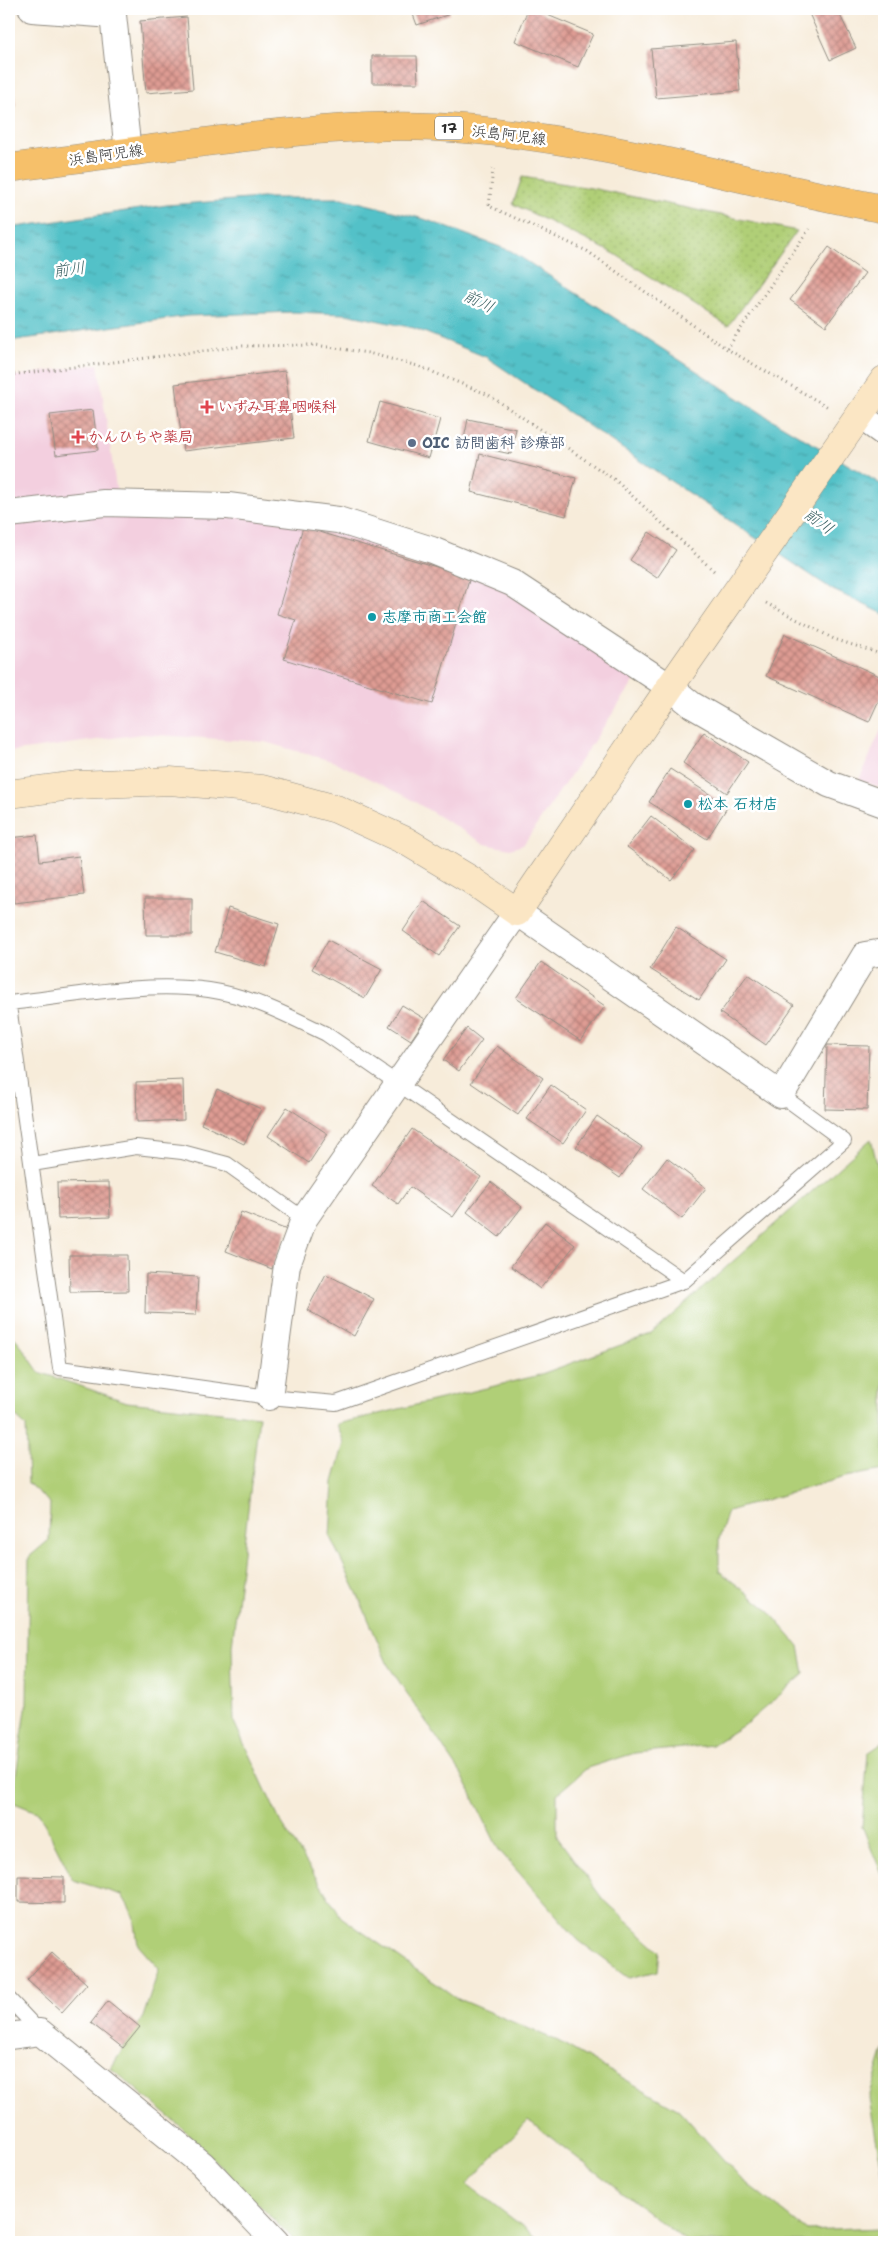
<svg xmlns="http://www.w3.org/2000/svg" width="893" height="2251" font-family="'Shantell Sans','Klee One',sans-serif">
<defs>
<pattern id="park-dots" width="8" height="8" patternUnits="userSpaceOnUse" patternTransform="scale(1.25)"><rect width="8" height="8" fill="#b0cf77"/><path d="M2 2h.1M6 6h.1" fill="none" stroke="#98b267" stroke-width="1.8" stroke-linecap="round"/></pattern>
<pattern id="water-ripples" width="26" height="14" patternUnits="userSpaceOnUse" patternTransform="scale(1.25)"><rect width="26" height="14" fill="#53c1c8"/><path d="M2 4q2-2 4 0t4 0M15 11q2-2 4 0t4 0" fill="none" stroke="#459da3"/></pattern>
<pattern id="building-cross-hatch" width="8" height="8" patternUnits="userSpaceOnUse" patternTransform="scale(1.25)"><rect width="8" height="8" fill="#de9b93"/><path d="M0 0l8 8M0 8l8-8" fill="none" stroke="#b47f78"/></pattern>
</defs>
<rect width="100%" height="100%" fill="#fff"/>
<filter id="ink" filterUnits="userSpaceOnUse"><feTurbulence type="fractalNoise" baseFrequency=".02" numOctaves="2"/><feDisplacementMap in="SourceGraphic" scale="10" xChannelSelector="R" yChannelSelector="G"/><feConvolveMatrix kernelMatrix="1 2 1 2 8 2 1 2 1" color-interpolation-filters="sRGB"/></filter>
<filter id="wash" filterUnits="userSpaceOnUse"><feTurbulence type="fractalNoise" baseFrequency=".0096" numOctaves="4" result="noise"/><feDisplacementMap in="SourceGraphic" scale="20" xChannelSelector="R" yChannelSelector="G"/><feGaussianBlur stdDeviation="1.12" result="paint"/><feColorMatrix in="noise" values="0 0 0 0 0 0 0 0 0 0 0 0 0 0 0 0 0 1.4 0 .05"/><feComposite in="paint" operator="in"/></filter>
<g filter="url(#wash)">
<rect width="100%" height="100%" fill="#f7ecda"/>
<path fill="#f3cfdf" d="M98,364L118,501L240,508L464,563L638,676L523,845L510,849L485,844L405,796L335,762L265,742L142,734L9,752V377Z
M884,723V789L859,780Z"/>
<path fill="#b0cf77" stroke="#6e7d51" d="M871,1139L884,1193V1470L845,1477L728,1511L719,1539V1571L767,1609L799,1646L804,1674L747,1723L712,1745L635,1753L587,1768L557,1794V1837L602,1898L660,1951L658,1971L629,1978L578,1940L499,1850L462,1775L388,1665L357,1593L330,1537L333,1482L344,1443L337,1424L536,1376L651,1334Z
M9,1333L17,1340L39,1372L127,1402L259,1416L232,1646L234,1722L280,1821L341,1917L458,1999L558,2041L679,2110L740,2178L807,2231L879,2228L884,2205V2242H687L528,2120L467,2184L543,2242H296L179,2125L111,2068L143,2017L159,1969L138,1945L134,1916L122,1895L73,1880L39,1813L12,1802L27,1703L29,1557L49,1540L50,1503L28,1483L26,1426L9,1410Z
M884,1742V1879L862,1827L868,1753Z
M884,2050V2183L869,2098Z"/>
<path fill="url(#park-dots)" stroke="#6e7d51" d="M522,177L591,188L797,231L728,326L615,254L513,204Z"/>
<path fill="url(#water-ripples)" stroke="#3f767a" d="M262,198H342L424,219L511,251L766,416L884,486V614L833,590L486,357L414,328L346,314L293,312L188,316L9,341V228L167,205Z"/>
<g id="blocks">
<path fill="url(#building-cross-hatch)" d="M411,9H448L450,14L417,25Z
M528,9H533L593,34L578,67L515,41Z
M807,9H837L856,48L830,60Z
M187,17L193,89L146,93L140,21Z
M736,42L740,91L656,98L651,49Z
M372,56H417L418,83H372Z
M9,61L16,107L9,108Z
M829,247L865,273L826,326L790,300Z
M285,371L294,438L183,451L175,384Z
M380,402L440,419L429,458L369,441Z
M93,410L98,450L56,455L50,415Z
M468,419L516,429L511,454L463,444Z
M480,454L576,478L566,516L471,492Z
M303,527L470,577L432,704L284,659L296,620L277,614Z
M649,532L676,550L657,578L630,560Z
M785,634L884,678V689L869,722L766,676Z
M704,732L748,762L727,793L683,763Z
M670,769L728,806L707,839L649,802Z
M651,816L695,850L671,880L627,847Z
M37,835L40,861L79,856L84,895L14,903L9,857V838Z
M145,898H192V935H146Z
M423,901L460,926L439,956L403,931Z
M228,908L279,924L266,967L215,952Z
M676,927L726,959L699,1000L650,969Z
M328,940L382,969L365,998L312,969Z
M541,962L605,1006L581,1041L516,998Z
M748,974L794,1005L766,1045L720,1013Z
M402,1005L425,1019L411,1040L389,1026Z
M467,1028L482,1040L459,1071L443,1060Z
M827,1045L869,1046L867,1110L825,1109Z
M497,1046L543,1078L518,1115L471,1083Z
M183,1080L184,1120L137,1122L136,1082Z
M551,1085L586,1110L563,1143L527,1119Z
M217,1089L261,1109L244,1144L201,1124Z
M287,1107L328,1134L309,1163L268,1136Z
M597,1116L642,1147L620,1178L576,1147Z
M412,1129L481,1177L453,1217L410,1187L398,1204L372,1186Z
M667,1158L706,1188L682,1219L643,1189Z
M109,1182L110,1217L58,1219L57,1183Z
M491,1182L522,1207L499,1237L467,1212Z
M241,1212L287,1230L272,1269L226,1251Z
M545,1222L575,1245L540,1289L511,1266Z
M69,1255H127L128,1291L70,1292Z
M146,1274L198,1277L196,1315L145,1313Z
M326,1274L374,1299L354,1336L307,1310Z
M18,1876L64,1877V1903L18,1902Z
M52,1952L87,1984L62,2012L27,1980Z
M108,2001L140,2027L123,2048L91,2023Z"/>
</g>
</g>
<g filter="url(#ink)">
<use href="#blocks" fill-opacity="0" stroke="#918c82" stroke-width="1"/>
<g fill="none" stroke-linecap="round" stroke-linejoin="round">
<defs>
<path id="lane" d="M9,1003C73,996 145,981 209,990C251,996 289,1016 326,1034L684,1281
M9,1006L60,1368L269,1397L336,1403L684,1281L844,1141L781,1095
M32,1164L136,1147L182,1152L227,1164L304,1219
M9,1999L40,2032"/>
<path id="street" d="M32,9L113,15L128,152
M860,416L884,433
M9,514L104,503L228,506L338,520L432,550L512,583L670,687L692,705L829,784L884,804
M269,1397L287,1265L304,1219L517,912L781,1095L865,955L884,952
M9,2036L40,2032L202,2164L276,2242"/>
<path id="secondary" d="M9,794L78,785L170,781L262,789L336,809L406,841L471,880L517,912L670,687L884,380"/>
<path id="primary" d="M9,168C79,158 150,149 221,140C291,132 363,124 434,127C587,134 734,181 884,209"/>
</defs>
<use href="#lane" stroke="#918c82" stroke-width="16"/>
<use href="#street" stroke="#918c82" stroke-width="28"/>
<use href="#secondary" stroke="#918c82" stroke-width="29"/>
<use href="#primary" stroke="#918c82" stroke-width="29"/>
<path stroke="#918c82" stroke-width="3" stroke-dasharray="1 4" stroke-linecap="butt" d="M493,169L489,206L587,251L727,349L828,407
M727,349L809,229
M9,375L243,346L315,345L368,353L418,366L489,395L615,480L714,571
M766,603L834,639L884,655"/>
<use href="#lane" stroke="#fff" stroke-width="14"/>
<use href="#street" stroke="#fff" stroke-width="26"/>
<use href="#secondary" stroke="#fbe6c4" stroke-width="28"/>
<use href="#primary" stroke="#f6c06b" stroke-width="28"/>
</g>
</g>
<g fill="#e0444e" stroke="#fff" stroke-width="2">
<path d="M204.5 399.5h5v5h5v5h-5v5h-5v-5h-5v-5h5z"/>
<path d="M75.5 429.5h5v5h5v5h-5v5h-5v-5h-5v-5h5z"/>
</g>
<circle fill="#5c6f8a" stroke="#fff" stroke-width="2" cx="412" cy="443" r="5"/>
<g fill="#0f9aa8" stroke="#fff" stroke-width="2">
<circle cx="372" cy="617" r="5"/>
<circle cx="688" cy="804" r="5"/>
</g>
<g text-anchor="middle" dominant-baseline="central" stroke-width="5" stroke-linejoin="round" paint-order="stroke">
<rect fill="#fff" stroke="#6b6b6b" stroke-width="1" x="435" y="116.5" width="28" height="23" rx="4"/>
<g font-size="14" font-weight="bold" fill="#2b2b2b">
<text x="449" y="128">17</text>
</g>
<g font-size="15" fill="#2b2b2b" stroke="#fff">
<text transform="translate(509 135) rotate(7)">浜島阿児線</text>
<text transform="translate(106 155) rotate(-8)">浜島阿児線</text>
</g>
<g font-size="15" font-weight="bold" fill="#be3a42" stroke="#fff" text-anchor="start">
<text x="218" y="407">いずみ耳鼻咽喉科</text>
<text x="88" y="437">かんひちや薬局</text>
</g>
<g font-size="15" font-weight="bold" fill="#4e5e75" stroke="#fff" text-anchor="start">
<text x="422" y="443">OIC 訪問歯科 診療部</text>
</g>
<g font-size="15" font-weight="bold" fill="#0d838f" stroke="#fff" text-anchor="start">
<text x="382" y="617">志摩市商工会館</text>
<text x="698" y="804">松本 石材店</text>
</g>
<g font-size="16" font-style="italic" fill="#396062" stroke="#fff">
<text transform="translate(69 269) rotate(-7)">前川</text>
<text transform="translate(479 301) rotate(26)">前川</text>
<text transform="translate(819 521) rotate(36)">前川</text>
</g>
</g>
<rect width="893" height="2251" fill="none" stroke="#fff" stroke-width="30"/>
</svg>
